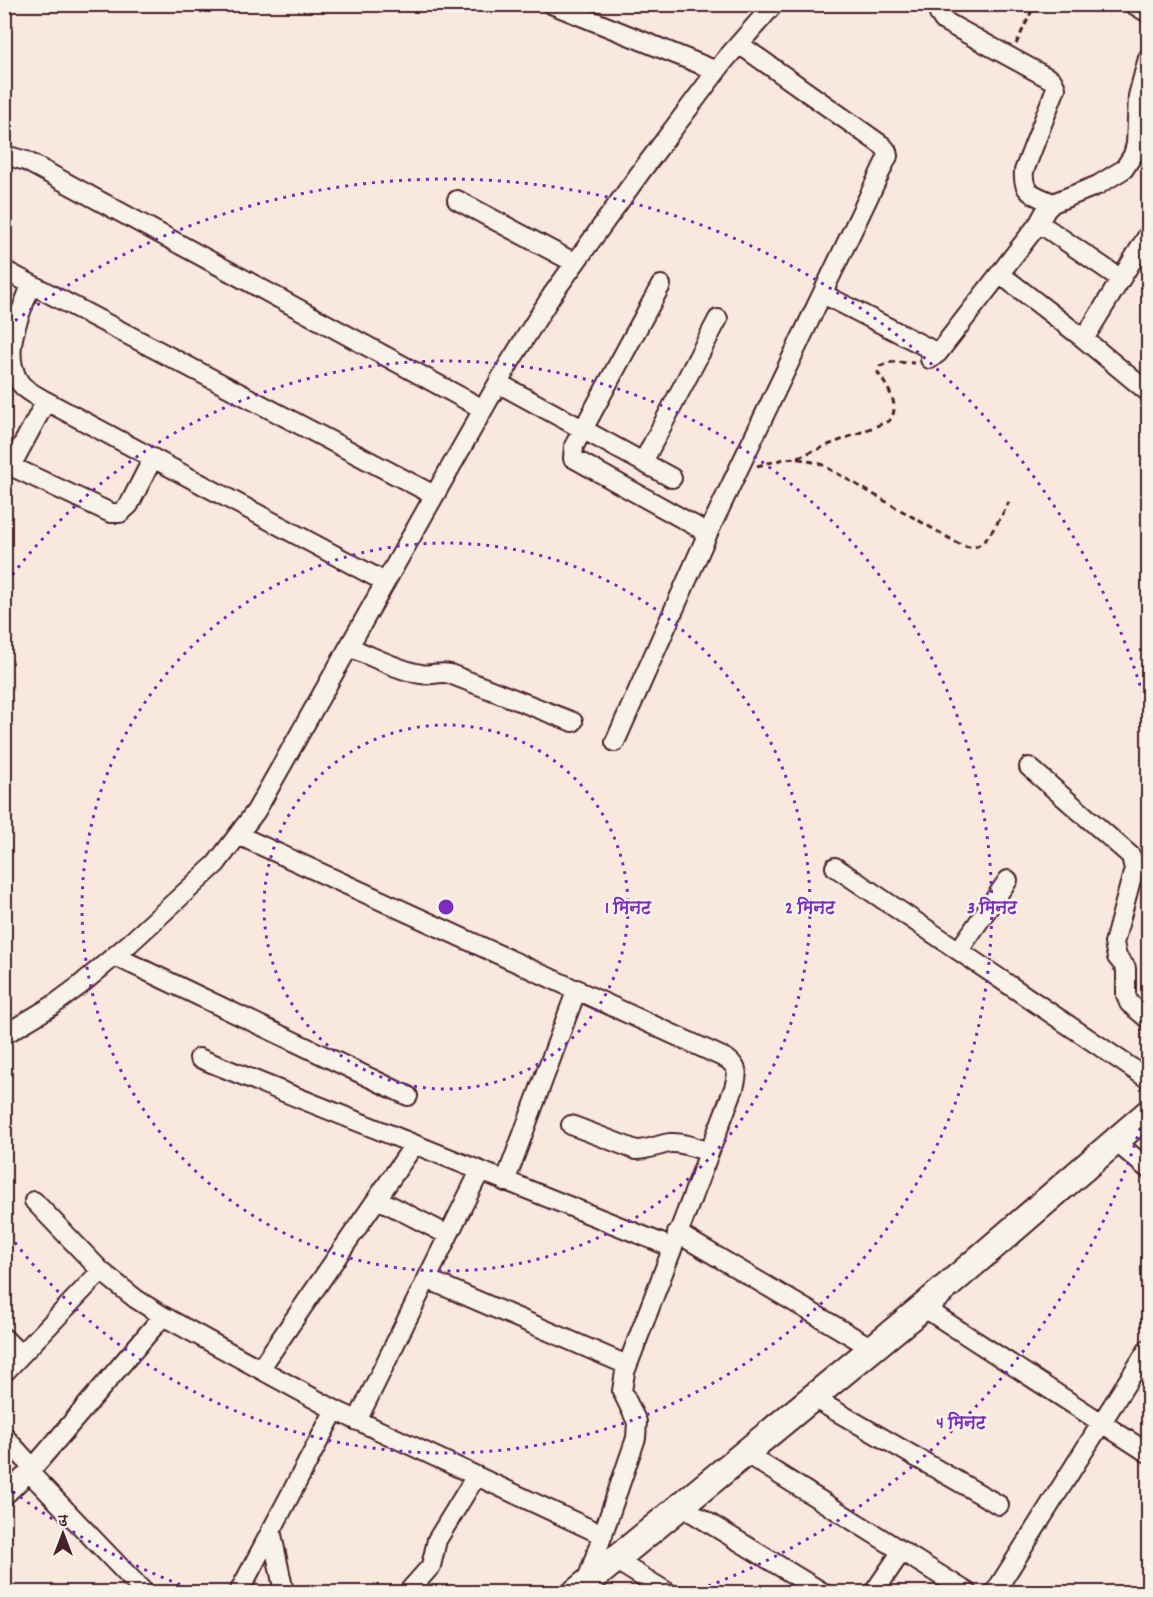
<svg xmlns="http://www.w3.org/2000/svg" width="1153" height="1597" font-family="Dekko,'Playpen Sans Deva',sans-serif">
<rect width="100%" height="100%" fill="#f8e8de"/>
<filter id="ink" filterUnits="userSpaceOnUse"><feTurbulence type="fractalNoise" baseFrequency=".0167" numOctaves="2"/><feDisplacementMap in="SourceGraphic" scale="12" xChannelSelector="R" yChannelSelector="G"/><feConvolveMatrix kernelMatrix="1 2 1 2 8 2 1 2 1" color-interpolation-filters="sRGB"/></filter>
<g filter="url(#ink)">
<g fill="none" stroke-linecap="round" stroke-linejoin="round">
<defs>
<path id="minor" d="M551,4L717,71
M943,4L939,14L944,21L1052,80L1056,88L1024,171C1022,194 1035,195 1053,203
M1133,4L1148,13
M4,157H12L26,161L483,409
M457,200L575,263
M1039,223L1121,279
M4,270L434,495
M1000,274L1084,339L1148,392
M31,285C20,315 0,353 20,383C26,391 37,396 46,401L385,582
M661,285L574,446L573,458L708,533
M823,294L938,353
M1084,339L1148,235
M930,359L938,353L1039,223L1046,210L1053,203L1098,185L1124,169L1133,155L1136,144L1138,96L1148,58
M498,383L672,478
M643,462L718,319
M4,463L111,513H120L129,505L153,458
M11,466L46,401
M349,647C369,655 400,671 421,674C431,676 440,671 450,674L573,722
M615,742L708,533L888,156L887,151L883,146L739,44
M1029,767L1131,856L1134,869L1114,943L1117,957L1126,968V995L1129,1003L1148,1019
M238,835L727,1059C739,1068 738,1074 734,1088L625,1372L622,1391L637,1422L636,1438L586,1583
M835,867L1148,1079
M959,950L1008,880
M115,956L408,1096
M4,1035L52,1006L79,986L130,943L216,864L256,811L510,362L552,295L640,173L725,60L774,4
M199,1058L671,1247
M571,1125L636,1150C648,1150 658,1145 670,1143C683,1142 696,1148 709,1152
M1115,1141L1148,1169
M505,1182L577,989
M378,1199L448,1235
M34,1201L101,1271L136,1299L163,1316L335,1410L603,1535
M677,1233L872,1348
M427,1279L627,1365
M923,1307L1148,1453
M4,1338L21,1355
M260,1369L414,1145
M4,1373L101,1271
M813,1398L999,1505
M357,1421L480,1171
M4,1436L33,1468
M745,1453L967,1592
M29,1472L144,1592
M4,1496L33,1468L163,1316
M681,1506L822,1592
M271,1530L284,1592
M615,1560L667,1592
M239,1592L335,1410
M408,1592L431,1566L437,1540L476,1476
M874,1592L902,1551
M995,1592L1148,1349"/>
<path id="highway" d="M576,1592L923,1307L1148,1113"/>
</defs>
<use href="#minor" stroke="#4a1f2b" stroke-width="22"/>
<use href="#highway" stroke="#4a1f2b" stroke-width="30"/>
<path stroke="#4a1f2b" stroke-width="3" stroke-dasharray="6 4.5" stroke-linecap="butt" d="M1016,44L1035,4
M798,457L889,421C902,406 887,387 878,373L880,366L891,362L914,363
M757,466L784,459L796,458L821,464L954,541C961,545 969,549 977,546C989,541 1003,513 1009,502"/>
<use href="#minor" stroke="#f7f3e8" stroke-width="18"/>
<use href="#highway" stroke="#f7f3e8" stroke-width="26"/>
</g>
</g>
<g fill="none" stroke="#7b2cbf" stroke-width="3" stroke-dasharray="3 6">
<circle cx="446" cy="907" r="182"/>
<circle cx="446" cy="907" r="364"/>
<path d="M7 582A546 546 0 1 1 7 1232"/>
<path d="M1148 1102A728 728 0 0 1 695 1591M197 1591A728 728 0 0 1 8 1488M8 326A728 728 0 0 1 1148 712"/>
</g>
<circle cx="446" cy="907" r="9" fill="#7b2cbf" stroke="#f7f3e8" stroke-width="3"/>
<g font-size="18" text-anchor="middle" font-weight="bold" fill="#7b2cbf" stroke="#f7f3e8" stroke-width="5" stroke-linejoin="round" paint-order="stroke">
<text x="628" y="913">1 मिनट</text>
<text x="810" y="913">2 मिनट</text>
<text x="992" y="913">3 मिनट</text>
<text x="961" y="1428">4 मिनट</text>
</g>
<rect width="1153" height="1597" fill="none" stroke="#f7f3e8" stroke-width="24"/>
<rect x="12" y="12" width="1129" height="1573" fill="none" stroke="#4a1f2b" stroke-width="2" filter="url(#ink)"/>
<g transform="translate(63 1534)" stroke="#f7f3e8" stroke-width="4.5" paint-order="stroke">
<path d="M0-4.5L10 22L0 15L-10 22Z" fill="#4a1f2b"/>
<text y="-9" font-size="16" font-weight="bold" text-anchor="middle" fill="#4a1f2b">उ</text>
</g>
</svg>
